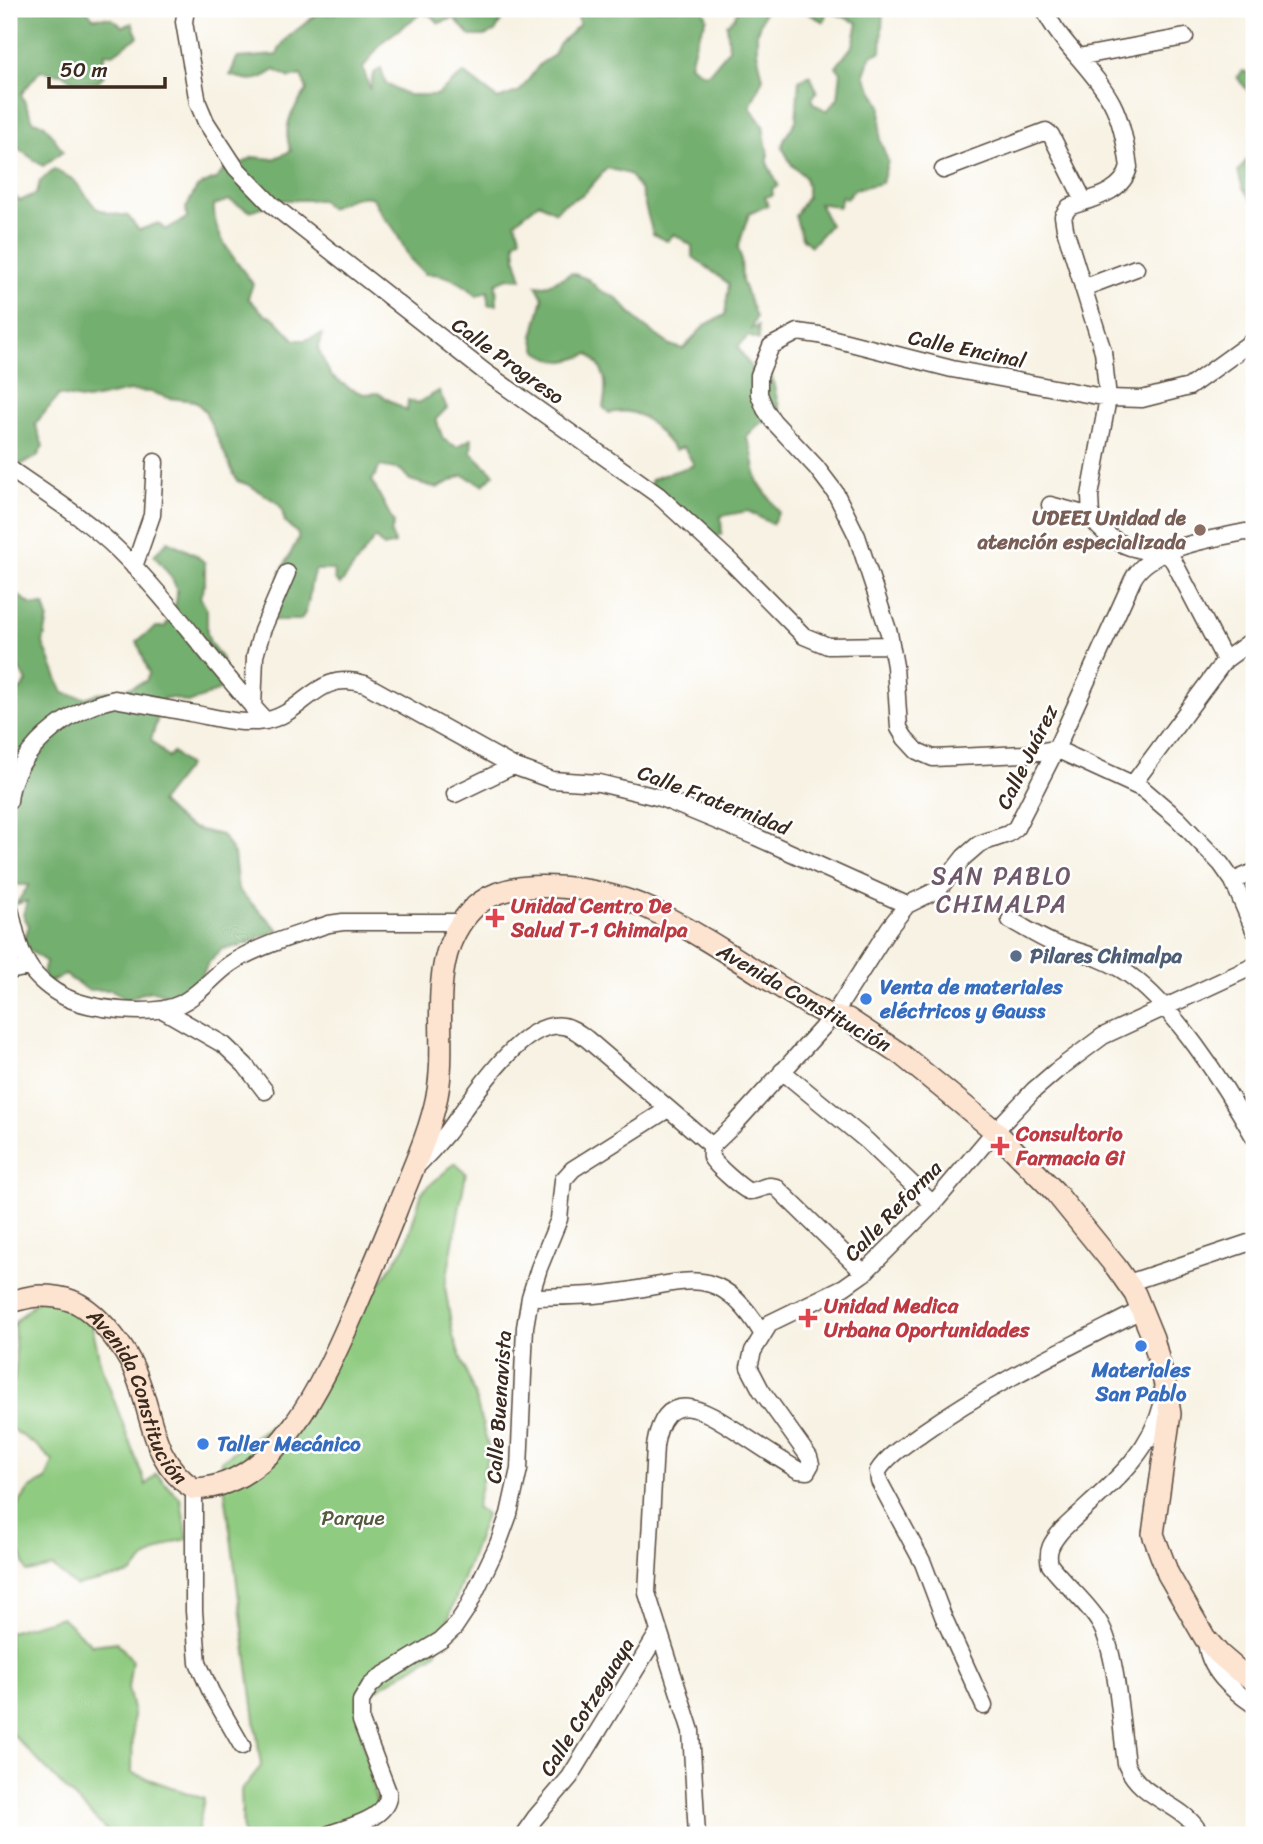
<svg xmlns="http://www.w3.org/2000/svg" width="1263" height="1844" font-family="Sriracha,sans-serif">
<rect width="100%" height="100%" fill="#fff"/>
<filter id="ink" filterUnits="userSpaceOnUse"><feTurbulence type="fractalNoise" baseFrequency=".0143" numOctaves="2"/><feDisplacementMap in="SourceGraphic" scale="14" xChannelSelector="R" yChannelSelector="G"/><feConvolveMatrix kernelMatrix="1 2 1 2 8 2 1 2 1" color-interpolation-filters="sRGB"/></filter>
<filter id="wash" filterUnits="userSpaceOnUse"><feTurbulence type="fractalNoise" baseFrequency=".00686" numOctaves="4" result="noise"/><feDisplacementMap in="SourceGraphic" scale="28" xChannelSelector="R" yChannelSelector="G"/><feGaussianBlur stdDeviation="1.57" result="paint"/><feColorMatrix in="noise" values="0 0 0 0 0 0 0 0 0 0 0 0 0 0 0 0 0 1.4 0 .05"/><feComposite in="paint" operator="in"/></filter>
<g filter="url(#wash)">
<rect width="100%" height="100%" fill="#f7f2e3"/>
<path fill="#8fcb80" stroke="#657a4f" stroke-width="2" d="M455,1163L466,1173L445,1287L453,1336L475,1396L489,1449L476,1508L486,1515L436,1653L366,1696L358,1720L379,1814L332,1835H243L241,1791L261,1766L221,1461L293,1409L405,1247L422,1192Z
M45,1293L91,1319L100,1363L146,1485L156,1474L180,1498L188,1539L174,1542L146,1558L131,1574L75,1586L53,1567L27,1572L9,1520V1513L18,1505L30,1488L46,1480L53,1461L37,1446L9,1427V1384L14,1381L16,1364L14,1323Z
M62,1617L92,1645L117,1642L132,1660L128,1688L133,1710L132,1773L204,1799L197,1835H111L9,1731V1632Z"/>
<path fill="#73af6e" stroke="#576c46" stroke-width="2" d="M9,9H86L93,18C106,17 113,16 122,27L132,23L138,37L113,54L105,53L103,63L105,74L98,82C87,83 70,82 62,74L40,71L21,94L33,121L45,125L63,151L43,166L16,147L9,156Z
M341,9H503L506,12L495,32L484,36H470L454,18L439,23L432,16L422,13L383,41L363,68L370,90L373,74L381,68L386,84L408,95H437L464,73L498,99L520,91L540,64L554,55L559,44L579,25L578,9H703L707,18L696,41L690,65L704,74L710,72L729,49L727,24L735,17L738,9H774L764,12L757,33V52L763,78L750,107L763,126L768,155V165L778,185L772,189L773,195L765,197L768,205L749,214L738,248L741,257L742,281L756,317L751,329L758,326L759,340L748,336L738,347L753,371L771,374L780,411L758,425L746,437L751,447L757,480L779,512L772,524L748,511L721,516L722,535H717V540L650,498L651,480C666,473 679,471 694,465L684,447L675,450C654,427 643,405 609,413L603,407C608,384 606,370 589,354C565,363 559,365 537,351L533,336L543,298L536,285L545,286L572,273L588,279L599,290L617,298L642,325L670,345L683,349L705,325L725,315L729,284L692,256V246L674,234L667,241L653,234L641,191L629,174L607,168L584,194L562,205L556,212L539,203L515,222L521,237L515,242L516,259L522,279L508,278L496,283L497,305H488V291L477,296C463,282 446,273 425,274L410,259L393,227L383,217L373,198C359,193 343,202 330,208L321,200H282L250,211L229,200L214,205C212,236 236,260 253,284L248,298L265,315L274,318L295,340H305L323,334L318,349L331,376L351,389L364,394L378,393L407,411L408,400L418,403L439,391L447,408L436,419L443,439L457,447L472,438L471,452L494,474L483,485L463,475L437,488L410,480L401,470L380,466L372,481L394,523L391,533L395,544L384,547L375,538L340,585L335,580L334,570H315C307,586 313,606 300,620H267L282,570L298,539V534L285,522L281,507L276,502L249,485L237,481L205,411L195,401L169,398L151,392L129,391L87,400L59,395L35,424L43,446L37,457L9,470V191L20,201L37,193L40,181L54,169L74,180L96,208L108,213L128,216L139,230L159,223L165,230L187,218L186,208L197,187L217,178L228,166L241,164L253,157L273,159L291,151C281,126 292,111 307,90L301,75L290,78L275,70C257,82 251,82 230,75L237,58L277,55C283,35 302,29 316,14H335Z
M800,9H883L881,52L871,55L864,75L881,106L880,140L888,161L882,183L855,189L846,199L842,196L839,207L819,203L830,225L811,246L802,238L795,216L807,197V186L805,177L792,165L782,147L785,138L796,121L799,80L810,75L817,91L812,99L814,104L827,111L838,98L841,72L836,67L853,45L858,23L827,10L824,22Z
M1243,71L1254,75V99L1237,77Z
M1251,154H1254V204L1243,188L1238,172Z
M168,541L196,555L205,563V583L200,597L207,610V633L210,642L222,659L227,687L189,703L174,698H164L151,740L168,757L173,752L188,766L160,802C183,826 189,829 222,835L234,854L238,890L279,930L240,946L222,949L208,963L189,1002C154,998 164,981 127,1000L112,990H88L65,975L47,983L43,973L46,962L22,945L29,926L23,915L27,901L16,904L29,885H17L9,869V701L27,682L9,652V585V589L32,605H44L48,618L43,643L63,693L85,698L99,693L129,688L146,681L149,673L137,641L156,627H165C185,590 179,587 154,555Z"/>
</g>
<g filter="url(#ink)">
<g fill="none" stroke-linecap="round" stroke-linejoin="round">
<defs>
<path id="street" d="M186,9L184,22L198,103L206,122L236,168L271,204L485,372L658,495L732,563L804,636L828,646L891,645
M1044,9C1060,44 1094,69 1112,103C1122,122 1126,146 1129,167C1123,193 1091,199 1069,207L1063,216L1065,229L1103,351L1108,398L1090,496L1091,516
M1078,57L1185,37
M943,170L1046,131L1051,135L1084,201
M1083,288L1136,268
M1254,340L1189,387L1142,399L1108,398L952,369L819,335L798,332L771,346L759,375V394L765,409L773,421L816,467L835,492L857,536L889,633L895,666L899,728L905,738L917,751L933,758L1025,754L1056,749L1143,789L1178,819L1221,864L1233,881L1254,930
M10,469C47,495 86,519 118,550C172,603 214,666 266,721
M1050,505L1091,516C1098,531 1121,546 1137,549C1147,552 1157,550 1167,553L1174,562L1225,660
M134,567L152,515L155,462
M253,708L255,656L262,631L287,573
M1133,784L1225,660L1254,639
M455,794L513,766
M9,801C13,752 69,708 115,699C140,704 165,708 190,713C214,717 238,725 264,721C306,714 315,669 365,684L513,766L552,780L599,783L661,798L756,837L907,905
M1233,881L1254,872
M9,905C14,924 18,949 29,966C36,978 52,991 65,997C92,1010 153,1017 180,1004C199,995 213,976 230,964C255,947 299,934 329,924L343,922H461
M1010,920C1024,927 1038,937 1053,943C1077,952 1100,956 1122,970C1171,1000 1226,1087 1254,1137
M9,971L29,967
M163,1010L224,1045L245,1065L265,1091
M782,1071L867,1141L933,1204
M712,1146L735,1124L832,1017L889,928L907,905L939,889L964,857L979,844L1008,834L1016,828L1056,749L1133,579C1149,547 1213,539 1245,532L1254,533
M712,1146C711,1150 710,1152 711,1157C713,1163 743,1190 749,1191C759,1192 765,1183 776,1187L864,1273
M417,1166C427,1156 437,1145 446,1134C468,1105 520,1019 563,1026C572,1027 580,1034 587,1039L712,1146
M1128,1283L1254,1241
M530,1297C557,1296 585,1297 612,1293C683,1285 716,1257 762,1333
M1163,1402C1149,1459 1102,1491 1062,1530C1052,1542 1046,1550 1050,1565C1065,1585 1086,1601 1099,1622C1117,1650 1121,1728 1126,1764C1142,1802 1183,1801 1201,1835
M194,1489V1611L198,1663L211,1692L242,1746
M1206,1640C1208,1670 1231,1689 1254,1705
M984,1706L943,1616L923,1563L879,1481L878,1471C888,1455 908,1443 923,1432C991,1384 1067,1348 1141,1310
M327,1835C346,1827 391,1819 388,1792L361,1721V1701L370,1686L380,1677L441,1640L454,1628L468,1607L498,1544L509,1514L519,1469L525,1327L530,1297L539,1268L559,1219L563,1180L573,1169L668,1109
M523,1835L535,1818L570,1777L658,1633
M697,1835L691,1731L647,1593L655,1446C665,1381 709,1413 743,1435C761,1447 779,1459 798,1470L807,1471L811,1464L809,1457L761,1390L749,1367L753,1351L770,1323L844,1287L864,1273L933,1204L995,1131L1034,1090L1056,1071L1103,1036L1254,966"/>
<g id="secondary">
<path id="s1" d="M9,1302C19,1300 30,1296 40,1296C51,1296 62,1297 72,1301C94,1309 120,1342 131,1363C154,1407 147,1459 194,1489C279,1487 326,1375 355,1309C369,1276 383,1244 396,1211C410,1174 429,1136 437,1096C447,1046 432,992 450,944C457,927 467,912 481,902C519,873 611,890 650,909C705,936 757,973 809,1005L832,1017L848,1019L902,1055L995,1131L1055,1192L1116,1267L1135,1294L1153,1338L1166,1389L1170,1414L1153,1534L1168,1574L1205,1638L1219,1654L1240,1672L1254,1680"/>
</g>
</defs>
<use href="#street" stroke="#57483c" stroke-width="19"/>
<use href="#secondary" stroke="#57483c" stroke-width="24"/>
<use href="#street" stroke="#fff" stroke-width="16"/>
<use href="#secondary" stroke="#fde4d1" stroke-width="21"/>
</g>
</g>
<circle fill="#8d6e63" stroke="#fff" stroke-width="2.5" cx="1200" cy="530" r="7"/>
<g fill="#e0444e" stroke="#fff" stroke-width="2.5">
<path d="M491.5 907.5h7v7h7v7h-7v7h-7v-7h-7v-7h7z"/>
<path d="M996.5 1135.5h7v7h7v7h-7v7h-7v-7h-7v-7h7z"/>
<path d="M804.5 1307.5h7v7h7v7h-7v7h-7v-7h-7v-7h7z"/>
</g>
<circle fill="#5c6f8a" stroke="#fff" stroke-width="2.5" cx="1016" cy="956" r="7"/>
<g fill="#3f7fe0" stroke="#fff" stroke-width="2.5">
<circle cx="866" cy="999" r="7"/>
<circle cx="1141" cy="1346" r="7"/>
<circle cx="203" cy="1444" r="7"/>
</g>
<g text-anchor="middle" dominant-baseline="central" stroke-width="5" stroke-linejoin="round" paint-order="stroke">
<g font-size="21" fill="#3b2a1e" stroke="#fff">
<text transform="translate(967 349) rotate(12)">Calle Encinal</text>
<text transform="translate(508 361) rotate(36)">Calle Progreso</text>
<text transform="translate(1027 757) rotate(-64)">Calle Juárez</text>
<text transform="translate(714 800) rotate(21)">Calle Fraternidad</text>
<text transform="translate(804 998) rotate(30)">Avenida Constitución</text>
<text transform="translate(893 1211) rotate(-46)">Calle Reforma</text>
<text stroke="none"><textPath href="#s1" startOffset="184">Avenida Constitución</textPath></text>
<text transform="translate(499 1407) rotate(-86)">Calle Buenavista</text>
<text transform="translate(587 1707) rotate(-58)">Calle Cotzeguaya</text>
</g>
<g font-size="21" font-weight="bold" fill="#785e54" stroke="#fff" text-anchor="end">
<text x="1186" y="518">UDEEI Unidad de<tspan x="1186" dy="24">atención especializada</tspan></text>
</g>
<g font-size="21" font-weight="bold" fill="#be3a42" stroke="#fff" text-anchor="start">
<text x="511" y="906">Unidad Centro De<tspan x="511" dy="24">Salud T-1 Chimalpa</tspan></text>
<text x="1016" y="1134">Consultorio<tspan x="1016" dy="24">Farmacia Gi</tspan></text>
<text x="824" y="1306">Unidad Medica<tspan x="824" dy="24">Urbana Oportunidades</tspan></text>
</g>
<g font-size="21" font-weight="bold" fill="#4e5e75" stroke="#fff" text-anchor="start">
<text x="1030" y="956">Pilares Chimalpa</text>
</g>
<g font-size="21" font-weight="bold" fill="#366cbe" stroke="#fff" text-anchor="start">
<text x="880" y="987">Venta de materiales<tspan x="880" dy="24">eléctricos y Gauss</tspan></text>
<text x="1141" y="1370" text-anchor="middle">Materiales<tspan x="1141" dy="24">San Pablo</tspan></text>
<text x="217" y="1444">Taller Mecánico</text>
</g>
<g font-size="21" fill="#545a3b" stroke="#fff">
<text x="353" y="1518">Parque</text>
</g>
<g font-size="24" letter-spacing="2" fill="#6f5a6b" stroke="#fff">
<text x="1002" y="876">SAN PABLO<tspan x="1002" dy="28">CHIMALPA</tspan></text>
</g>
</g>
<rect width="1263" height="1844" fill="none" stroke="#fff" stroke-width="35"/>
<path d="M49 77v10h116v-10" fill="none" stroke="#3b2a1e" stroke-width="3.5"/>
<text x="60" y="77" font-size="21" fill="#3b2a1e" stroke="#ffffff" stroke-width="5" paint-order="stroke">50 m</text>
</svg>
